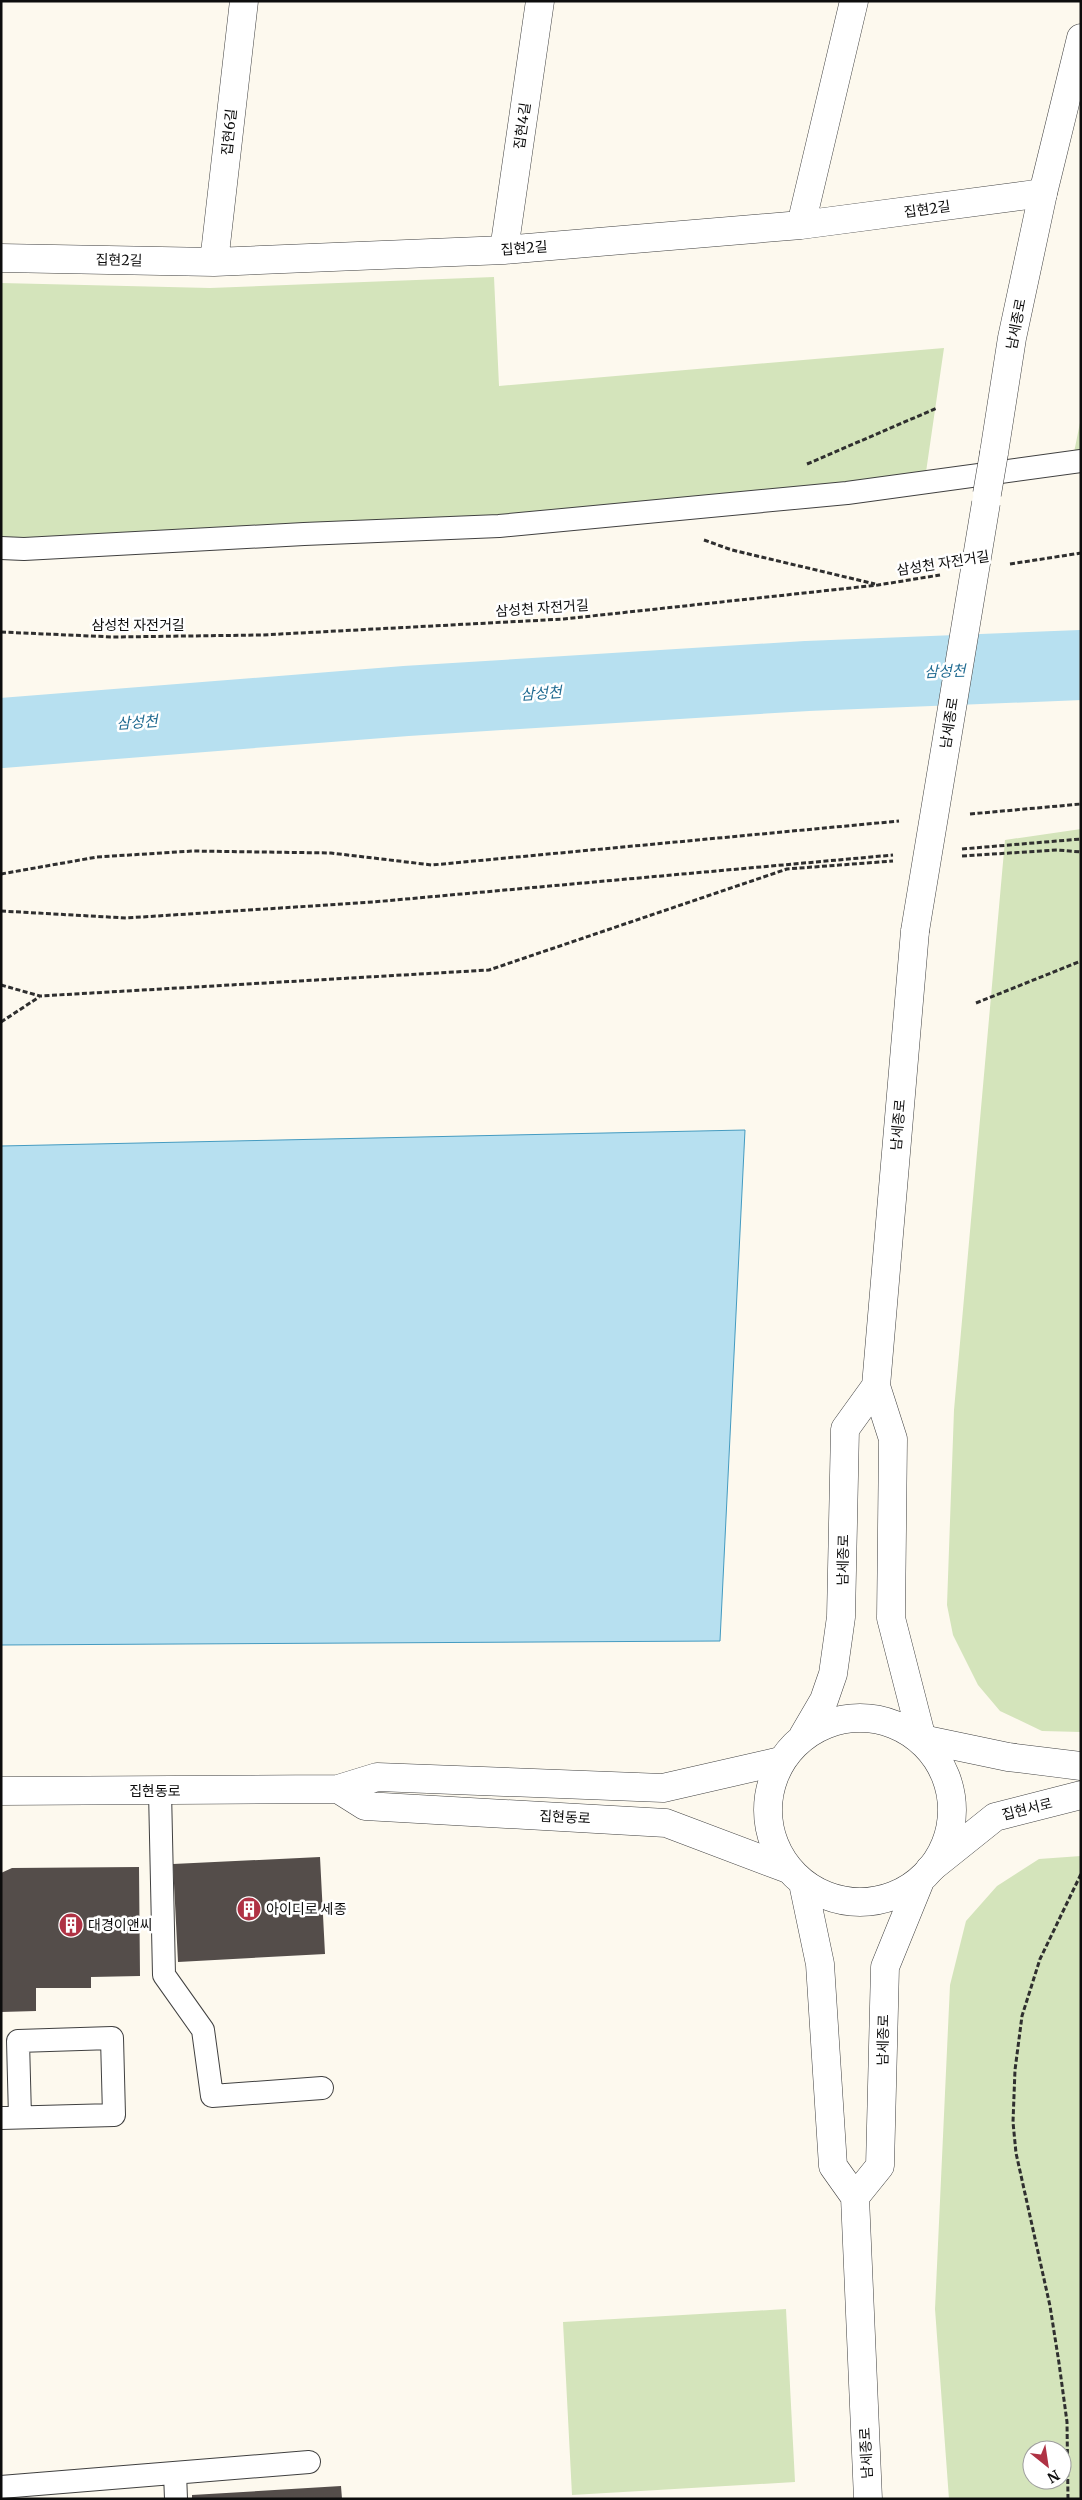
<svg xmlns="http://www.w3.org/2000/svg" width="1082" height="2500" font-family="Merriweather,'Noto Sans KR',serif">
<rect width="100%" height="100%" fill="#fdf9ee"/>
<path fill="#d4e4bb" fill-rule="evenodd" d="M494,277L499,386L944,348L926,472L662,508L526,518L1,539V283L210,288Z
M1081,418V470L1070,472Z
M1081,829V1732L1042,1731L1000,1711L978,1685L953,1635L947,1605L954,1410L1005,840Z
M1081,1856V2499H949L935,2309L950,1985L966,1921L997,1886L1039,1859ZM1032,2450H1062V2480H1032Z
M786,2309L795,2482L572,2495L563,2322Z"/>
<path fill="#b7e0f0" stroke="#459bc0" d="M745,1130L720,1641L1,1645V1146Z"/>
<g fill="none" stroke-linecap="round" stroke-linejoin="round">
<path stroke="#b7e0f0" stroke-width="70" d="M1,733L406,701L807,676L1081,665"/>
</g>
<path fill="#544d4a" d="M320,1857L325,1954L178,1962L173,1864Z
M139,1867L140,1976L91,1977V1988H36V2011L1,2012V1873L12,1868Z
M341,2486L342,2499H192V2495Z"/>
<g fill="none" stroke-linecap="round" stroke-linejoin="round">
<defs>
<path id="service" d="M1,548L24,549L304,534L499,526L847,493L1081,461
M160,1791L164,1975L203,2030L212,2096L322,2088
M1,2118L114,2115L112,2038L18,2041L20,2117
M175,2473L176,2499
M1,2487L309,2462"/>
<path id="minor" d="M801,225L854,1
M504,250L540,1
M1,258L214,262L504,250L801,225L1043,193
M214,262L244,1
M922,1739L1008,1757L1081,1766
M338,1789L365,1806L666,1823L788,1869
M1,1791L338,1789L377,1777L663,1788L781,1761
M930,1869L995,1817L1081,1795"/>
<path id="tertiary" d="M994,453L1012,338L1043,193L1081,38
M915,931L876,1386L893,1439L891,1618L922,1739
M768 1810a92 92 0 1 1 184 0a92 92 0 1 1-184 0Z
M803,1736L824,1700L833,1674L841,1617L845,1429L876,1386
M803,1883L820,1964L833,2166L855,2197L868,2499
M855,2197L880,2166L885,1967L920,1881"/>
</defs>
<use href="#service" stroke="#404040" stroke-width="24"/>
<use href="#minor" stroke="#404040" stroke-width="29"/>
<use href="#tertiary" stroke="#404040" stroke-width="29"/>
<path stroke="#2f2f2f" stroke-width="3" stroke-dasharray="5 2.5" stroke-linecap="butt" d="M807,464L937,408
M704,540L732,550L875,584
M1010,564L1081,553
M1,632L113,637L262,635L564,619L878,585L940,575
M970,814L1081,804
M962,849L1081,839
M962,856L1057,850L1081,852
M1,874L97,857L193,851L331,853L432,865L899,821
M1,911L126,918L373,902L893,855
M1,985L40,996L489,970L787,869L893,861
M976,1003L1081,961
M1,1022L39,997
M1068,2499L1067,2422L1059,2363L1050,2306L1016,2153L1013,2122L1015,2070L1022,2016L1040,1959L1081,1874"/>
<use href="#service" stroke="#fff" stroke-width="22"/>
<use href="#minor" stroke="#fff" stroke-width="28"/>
<use href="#tertiary" stroke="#fff" stroke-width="28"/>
<defs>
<path id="tertiary-bridge" d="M987,494L994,453
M915,931L986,503"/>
</defs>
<use href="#tertiary-bridge" stroke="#404040" stroke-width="29" stroke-linecap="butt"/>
<use href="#tertiary-bridge" stroke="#fff" stroke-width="28"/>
</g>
<defs>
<symbol id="building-disc" viewBox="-11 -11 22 22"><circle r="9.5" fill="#af3244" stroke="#fff"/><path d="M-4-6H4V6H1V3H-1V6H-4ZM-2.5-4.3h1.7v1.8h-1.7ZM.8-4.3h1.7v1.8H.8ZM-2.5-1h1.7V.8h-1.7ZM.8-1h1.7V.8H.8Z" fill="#fff"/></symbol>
</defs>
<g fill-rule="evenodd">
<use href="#building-disc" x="235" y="1895" width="28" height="28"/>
<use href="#building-disc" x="57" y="1911" width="28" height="28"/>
</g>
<g text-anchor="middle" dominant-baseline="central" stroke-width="5" stroke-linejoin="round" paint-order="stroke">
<g font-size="14" fill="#0d0d0d" stroke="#fff">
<text transform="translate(522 126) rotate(-82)">집현4길</text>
<text transform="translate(229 132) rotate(-84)">집현6길</text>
<text transform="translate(927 209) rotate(-8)">집현2길</text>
<text transform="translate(524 248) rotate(-4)">집현2길</text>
<text transform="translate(119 260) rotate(1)">집현2길</text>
<text transform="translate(1016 324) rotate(-79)">남세종로</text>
<text transform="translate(943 563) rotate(-9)">삼성천 자전거길</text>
<text transform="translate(542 608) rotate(-4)">삼성천 자전거길</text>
<text x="138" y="625">삼성천 자전거길</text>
<text transform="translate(949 723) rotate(-81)">남세종로</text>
<text transform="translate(898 1125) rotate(-85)">남세종로</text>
<text transform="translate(843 1560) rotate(-89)">남세종로</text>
<text x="155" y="1791">집현동로</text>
<text transform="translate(1027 1809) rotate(-14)">집현서로</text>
<text transform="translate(565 1817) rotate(3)">집현동로</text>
<text transform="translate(883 2040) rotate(-89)">남세종로</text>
<text transform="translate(866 2453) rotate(-93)">남세종로</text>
</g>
<g font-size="14" fill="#0d0d0d" stroke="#fff" text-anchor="start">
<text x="266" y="1909">아이디로 세종</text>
<text x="88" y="1925">대경이앤씨</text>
</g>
<g font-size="15" font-style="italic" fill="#226c92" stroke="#fff">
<text transform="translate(945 671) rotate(-2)">삼성천</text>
<text transform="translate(541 693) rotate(-4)">삼성천</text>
<text transform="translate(137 722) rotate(-4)">삼성천</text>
</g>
</g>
<rect width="1082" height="2500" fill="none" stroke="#0d0d0d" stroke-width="5"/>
<g transform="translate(1047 2465) rotate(150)"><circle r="24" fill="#ffffff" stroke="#9e9e9e"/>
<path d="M0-4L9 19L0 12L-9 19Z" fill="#af3244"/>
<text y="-8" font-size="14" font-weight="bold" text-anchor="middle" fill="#0d0d0d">N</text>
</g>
</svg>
